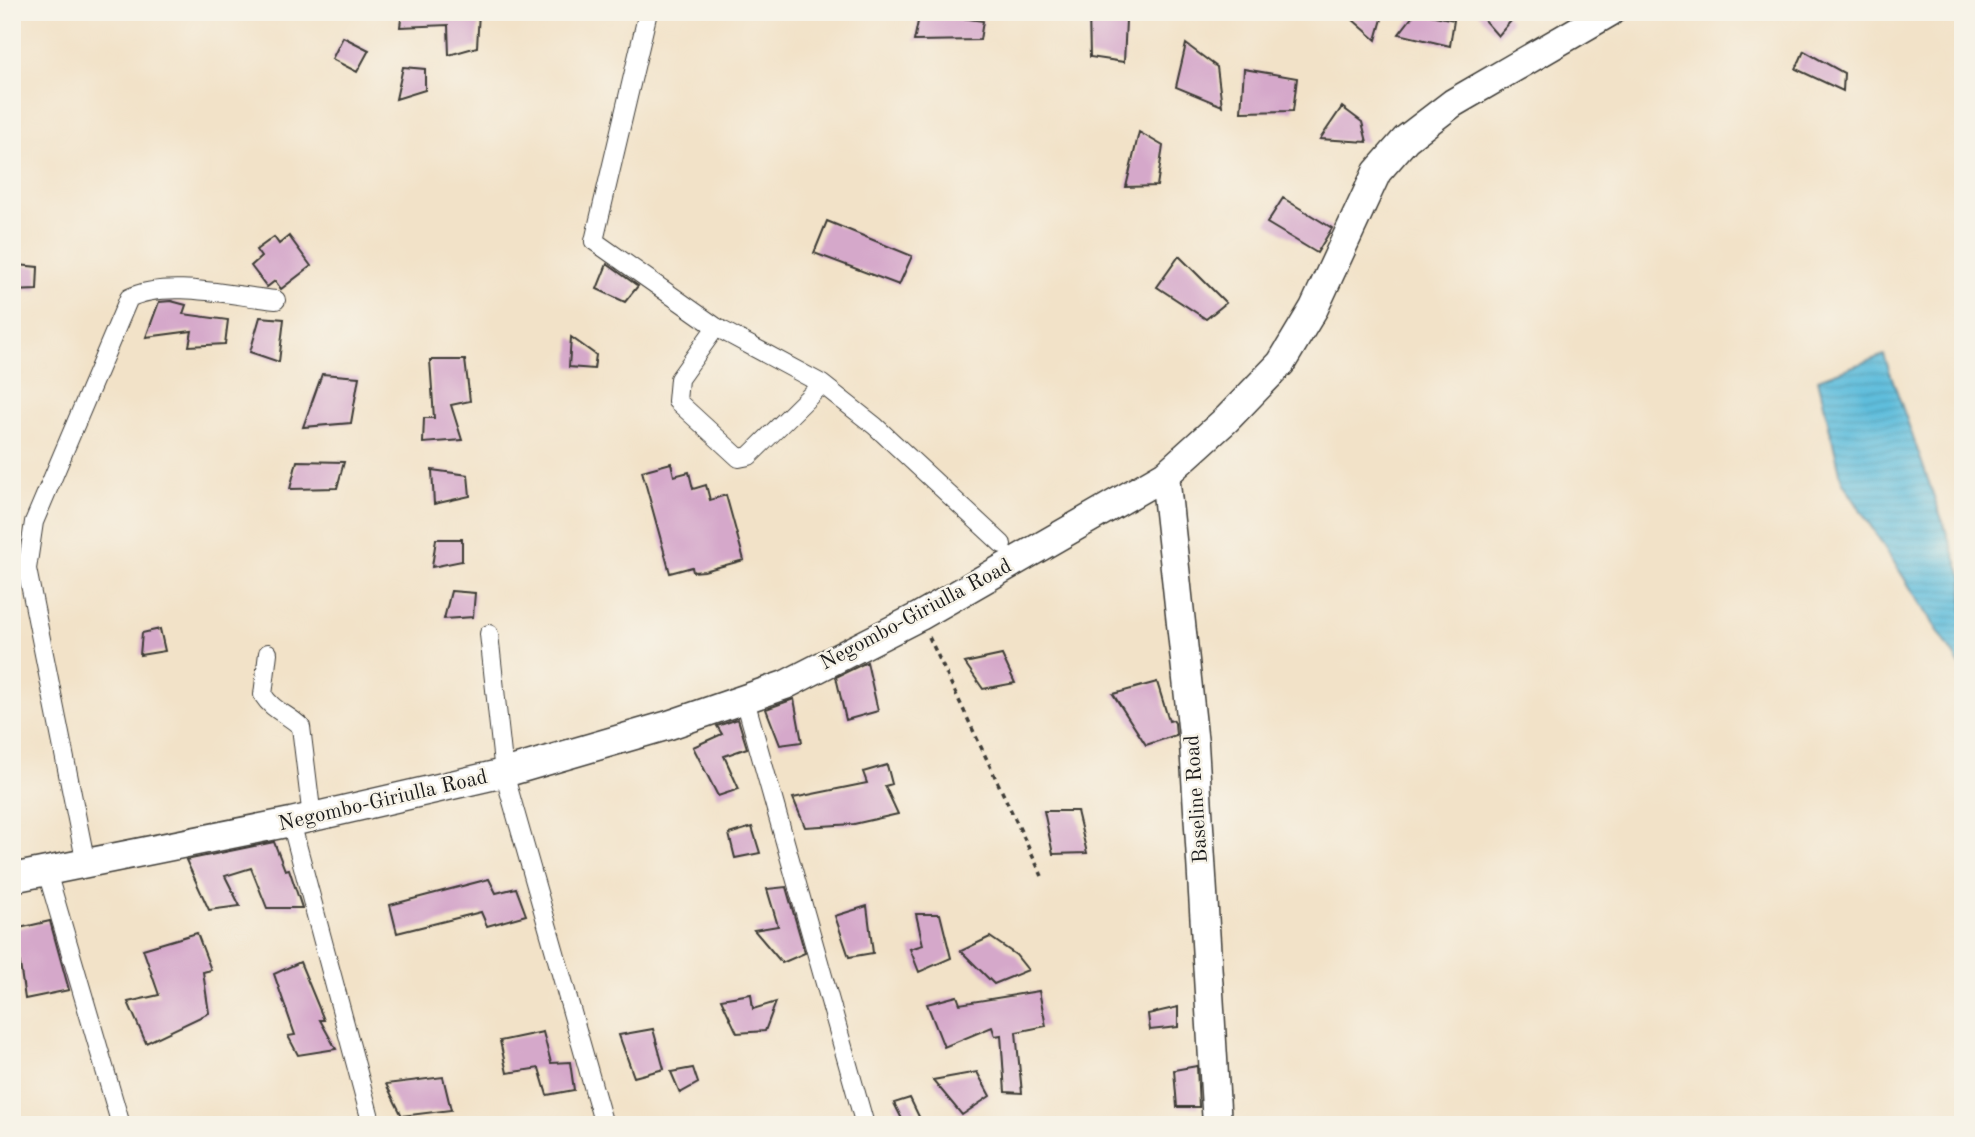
<svg xmlns="http://www.w3.org/2000/svg" width="1975" height="1137" font-family="'Old Standard TT',serif">
<defs>
<pattern id="water-rules" width="6" height="5" patternUnits="userSpaceOnUse" patternTransform="scale(1.75)"><rect width="6" height="5" fill="#5ebddc"/><path d="M0 2.5h6" fill="none" stroke="#51a2bc"/></pattern>
</defs>
<rect width="100%" height="100%" fill="#f7f3e8"/>
<filter id="ink" filterUnits="userSpaceOnUse"><feTurbulence type="fractalNoise" baseFrequency=".0143" numOctaves="2"/><feDisplacementMap in="SourceGraphic" scale="14" xChannelSelector="R" yChannelSelector="G"/><feConvolveMatrix kernelMatrix="1 2 1 2 8 2 1 2 1" color-interpolation-filters="sRGB"/></filter>
<filter id="wash" filterUnits="userSpaceOnUse"><feTurbulence type="fractalNoise" baseFrequency=".00686" numOctaves="4" result="noise"/><feDisplacementMap in="SourceGraphic" scale="28" xChannelSelector="R" yChannelSelector="G"/><feGaussianBlur stdDeviation="1.57" result="paint"/><feColorMatrix in="noise" values="0 0 0 0 0 0 0 0 0 0 0 0 0 0 0 0 0 1.4 0 .05"/><feComposite in="paint" operator="in"/></filter>
<g filter="url(#wash)">
<rect width="100%" height="100%" fill="#f2e2c8"/>
<path fill="url(#water-rules)" stroke="#3d6c7c" stroke-width="2" d="M1884,355L1963,579V670L1842,481L1818,379Z"/>
<g id="blocks">
<path fill="#d5a8ca" d="M402,12H479L477,47L449,55L448,25L400,27Z
M920,12L983,21L980,40L914,41Z
M1089,12L1126,20L1124,62L1090,57Z
M1344,12H1384L1376,40Z
M1416,12L1454,20L1450,46L1399,34Z
M1477,12H1504L1511,21L1498,36Z
M343,37L369,50L357,72L332,59Z
M1186,44L1217,67L1222,106L1176,87Z
M1804,51L1844,73L1843,91L1796,69Z
M403,67L425,69V90L396,99Z
M1244,69L1297,78L1293,111L1241,112Z
M1342,107L1362,122L1367,142L1320,139Z
M1139,132L1163,146L1157,186L1126,187Z
M1283,198L1332,228L1317,253L1267,223Z
M827,221L912,256L899,285L814,253Z
M289,236L311,266L281,289L275,281L267,287L251,266L261,257L256,250L274,237L279,244Z
M1179,256L1226,303L1206,319L1157,287Z
M607,264L638,286L625,302L597,289Z
M18,265L38,267L37,290L12,291Z
M171,301L186,305L183,314L228,320L225,344L189,346L192,331L146,337L159,302Z
M260,317L284,319L279,362L250,352Z
M571,337L596,355L594,369L569,367Z
M430,360H465L470,401L451,405L462,440L423,443L424,418H434Z
M322,374L359,377L351,423L303,427Z
M297,461L344,462L337,488L290,489Z
M671,463L674,476L689,472L693,489L706,485L710,500L726,495L744,560L704,571L693,572L692,567L670,573L642,471Z
M432,470L468,475L470,496L434,504Z
M436,539H462V561L432,567Z
M451,591L475,593L473,617L444,619Z
M160,629L165,651L140,655L142,633Z
M1002,655L1015,683L983,689L965,663Z
M867,662L878,711L846,720L836,677Z
M1157,682L1169,721L1173,720L1175,723L1176,735L1146,745L1113,694Z
M794,699L802,742L780,745L766,709Z
M738,719L747,748L724,756L739,789L718,796L693,747L722,734L717,726Z
M887,765L892,784L885,786L898,814L854,824L805,827L793,798L867,783L863,772Z
M1044,811H1077L1087,853L1053,854Z
M752,827L760,853L735,858L729,834Z
M274,842L285,870L289,869L302,908H267L251,868L225,876L240,906L209,910L186,860Z
M489,879L496,893L516,888L526,915L487,926L481,912L397,933L390,905Z
M786,887L805,953L782,963L754,930L778,926L767,889Z
M867,906L873,953L849,957L835,916Z
M916,914H940L951,958L919,972L910,949L923,945Z
M50,921L69,990L25,999L15,929Z
M197,933L211,970L203,972L209,1013L146,1043L128,1002L159,995L143,949Z
M990,937L1016,955L1028,970L994,984L961,951Z
M300,962L324,1020H320L336,1049L298,1055L288,1036L295,1035L274,974Z
M1039,991L1046,1026L1016,1032L1022,1093L1005,1092L1001,1035L995,1036L992,1027L944,1047L927,1004L957,996L960,1004Z
M751,994L753,1009L776,1002L765,1031L737,1033L721,999Z
M1178,1007V1027L1150,1030L1148,1014Z
M653,1029L664,1069L634,1077L619,1035Z
M543,1032L551,1063L570,1062L574,1090L547,1095L539,1068L507,1073L500,1041Z
M1197,1066L1199,1107H1177L1174,1070Z
M693,1068L698,1083L680,1093L671,1072Z
M977,1072L990,1096L962,1115L933,1080Z
M443,1077L451,1110L402,1116L386,1084Z
M910,1098L923,1125H905L894,1103Z"/>
</g>
</g>
<g filter="url(#ink)">
<use href="#blocks" fill-opacity="0" stroke="#3c3a36" stroke-width="2"/>
<g fill="none" stroke-linecap="round" stroke-linejoin="round">
<defs>
<path id="street" d="M648,12L594,241L716,327L822,384L875,426L1002,544
M716,327L679,379L677,401L739,458L749,456L822,384
M489,634L504,773L604,1125
M268,653L263,695C273,711 288,714 301,727L312,818
M745,700L865,1125
M291,822L372,1125
M86,864L27,569L34,522L129,298C167,279 233,296 276,300
M47,872L121,1125"/>
<path id="primary" d="M1165,475L1194,744L1217,1125
M12,878L291,822L504,773L669,725L785,685L920,616L1165,475L1227,419L1281,363L1314,308L1377,172L1406,139L1453,103L1610,12"/>
</defs>
<use href="#street" stroke="#3c3a36" stroke-width="20"/>
<use href="#primary" stroke="#3c3a36" stroke-width="31"/>
<path stroke="#3c3a36" stroke-width="3.5" stroke-dasharray="5 5" stroke-linecap="butt" d="M929,637L1042,876"/>
<use href="#street" stroke="#fff" stroke-width="18"/>
<use href="#primary" stroke="#fff" stroke-width="28"/>
</g>
</g>
<g text-anchor="middle" dominant-baseline="central" stroke-width="5" stroke-linejoin="round" paint-order="stroke">
<g font-size="21" fill="#1c1c1c" stroke="#f7f3e8">
<text transform="translate(916 615) rotate(-28)">Negombo-Giriulla Road</text>
<text transform="translate(1197 799) rotate(-94)">Baseline Road</text>
<text transform="translate(383 801) rotate(-13)">Negombo-Giriulla Road</text>
</g>
</g>
<rect width="1975" height="1137" fill="none" stroke="#f7f3e8" stroke-width="42"/>
</svg>
